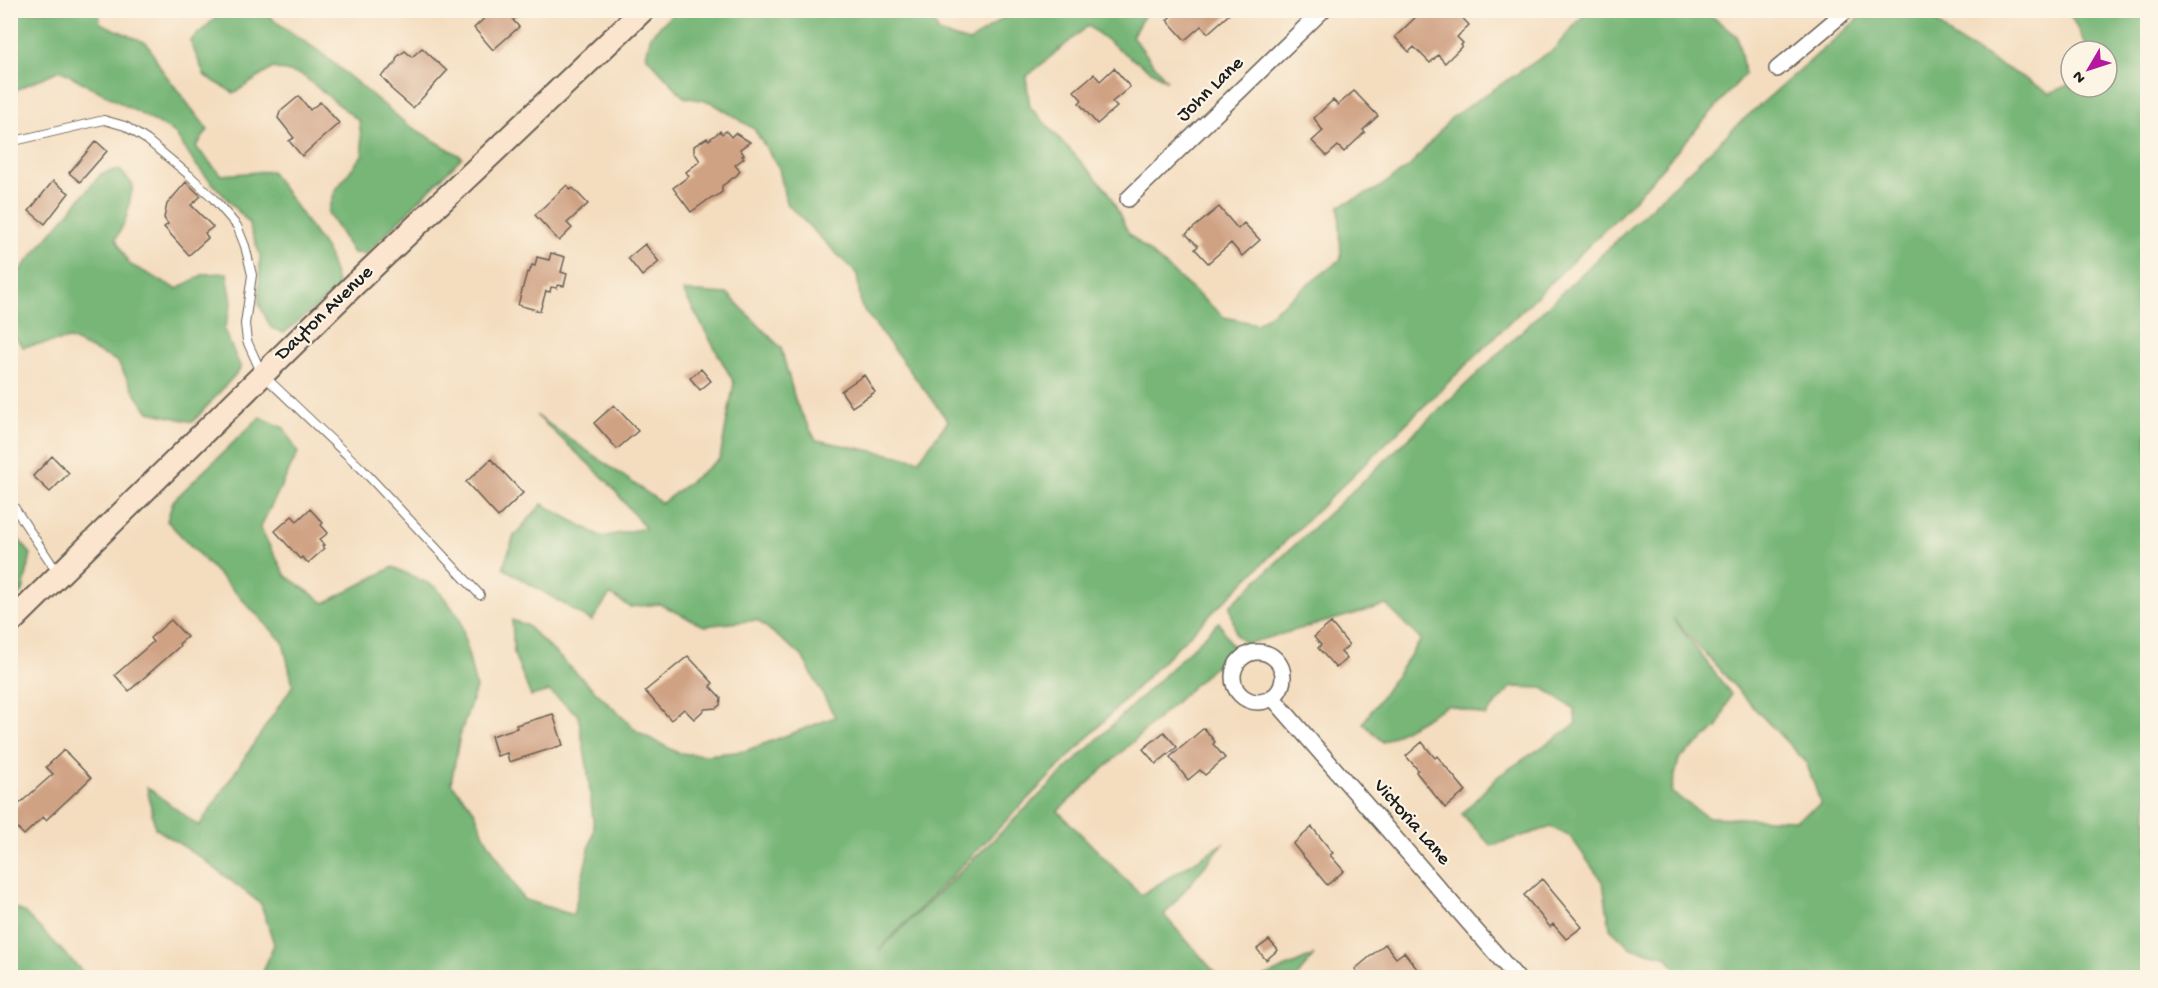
<svg xmlns="http://www.w3.org/2000/svg" width="2158" height="988" font-family="'Gochi Hand',sans-serif">
<rect width="100%" height="100%" fill="#fcf5e5"/>
<filter id="ink" filterUnits="userSpaceOnUse"><feTurbulence type="fractalNoise" baseFrequency=".0167" numOctaves="2"/><feDisplacementMap in="SourceGraphic" scale="12" xChannelSelector="R" yChannelSelector="G"/><feConvolveMatrix kernelMatrix="1 2 1 2 8 2 1 2 1" color-interpolation-filters="sRGB"/></filter>
<filter id="wash" filterUnits="userSpaceOnUse"><feTurbulence type="fractalNoise" baseFrequency=".008" numOctaves="4" result="noise"/><feDisplacementMap in="SourceGraphic" scale="24" xChannelSelector="R" yChannelSelector="G"/><feGaussianBlur stdDeviation="1.35" result="paint"/><feColorMatrix in="noise" values="0 0 0 0 0 0 0 0 0 0 0 0 0 0 0 0 0 1.4 0 .05"/><feComposite in="paint" operator="in"/></filter>
<g filter="url(#wash)">
<rect width="100%" height="100%" fill="#f4ddbf"/>
<path fill="#77b677" stroke="#4a694a" stroke-width="1.5" fill-rule="evenodd" d="M1868,10L1926,11L1952,37L2050,93L2068,85L2071,78V87H2107V51H2084L2086,45L2068,11H2147V977H1684L1665,956L1631,948L1610,928L1603,883L1571,837L1551,827L1491,846L1462,814L1497,777L1576,724L1574,709L1543,688L1512,687L1485,716L1448,705L1383,742L1363,723L1421,640L1386,605L1246,644L1236,635L1230,606L1478,373L1736,126ZM1673,618L1756,710L1806,762L1821,804L1796,820L1707,817L1671,792L1679,759L1718,727L1731,694Z
M10,11H99L100,23L147,43L162,70L208,130L196,147L221,175L271,171L327,251L339,288L284,333L271,328L259,304L260,255L248,222L195,164L174,132L60,70L11,92Z
M218,11H268L272,19L320,52L408,125L462,157L366,254L353,253L328,213L335,191L363,154L359,121L302,75L273,68L234,93L205,76L190,41L219,15Z
M676,11H929L939,33L969,42L1013,11H1147L1132,36L1167,81L1131,58L1088,26L1026,77L1030,107L1108,191L1129,234L1224,317L1257,324L1341,259L1339,206L1375,190L1410,166L1452,117L1554,49L1587,11H1705L1737,36L1745,74L1624,211L1168,656L878,951L1219,622L1234,650L1206,674L1058,811L1141,895L1224,843L1164,915L1219,977H261L274,944L261,904L200,857L155,828L147,787L199,826L293,685L283,642L167,521L173,501L260,417L284,428L298,453L260,528L286,576L325,603L393,567L436,587L460,618L476,688L460,735L451,783L474,810L485,837L523,899L573,915L594,829L587,765L578,715L549,691L531,696L514,654L512,620L526,625L638,732L678,753L707,755L745,751L835,717L802,656L757,620L704,626L660,604L630,607L610,594L592,621L503,568L514,536L542,504L602,537L645,528L607,481L536,415L662,503L720,458L734,383L683,291L728,294L781,348L796,403L816,440L919,460L948,421L861,306L857,274L786,203L779,168L754,129L711,102L684,97L646,56L651,35Z
M119,169L133,185L126,219L116,239L129,264L177,289L204,274L227,273L232,302L224,330L241,368L193,422L149,412L137,396L117,361L70,339L23,347L11,332V281L101,174Z
M11,530L31,554L23,591L11,604Z
M11,906L24,912L88,977H11Z
M1314,955L1297,977H1264Z"/>
<g id="blocks">
<path fill="#d0a284" d="M493,10H524L513,20L519,27L493,50L474,28Z
M1177,10H1234L1208,33L1201,26L1185,40L1167,20Z
M1423,10H1455L1469,25L1457,37L1463,43L1461,45L1462,46L1445,63L1438,55L1430,63L1414,47L1409,52L1395,37Z
M422,48L447,71L413,108L390,88L391,87L381,76L395,64L397,57L405,51L412,57Z
M1114,68L1130,87L1112,102L1117,107L1097,124L1079,103L1082,100L1074,91L1094,74L1100,81Z
M1354,91L1378,116L1363,130L1365,132L1360,137L1344,152L1338,146L1327,156L1312,141L1323,131L1314,118L1333,100L1338,105Z
M299,96L310,110L320,102L339,123L302,156L289,141L294,138L278,118L280,112Z
M720,131L722,134L726,131L731,137L735,133L750,142L740,149L744,155L742,156L744,158L735,165L740,171L737,175L722,186V192L715,197H712L691,212L673,188L689,176L686,172L700,161L694,152V146L707,138L709,140Z
M96,141L107,151L80,182L69,173Z
M53,181L69,193L45,224L29,211Z
M186,182L201,196L191,205L213,227L205,233L208,238L189,255L164,227L168,224L164,218L167,204Z
M567,185L571,190L573,188L588,204L567,223L572,228L559,241L535,215Z
M1219,207L1238,229L1244,223L1260,240L1242,256L1231,243L1208,263L1195,249L1198,246L1186,234Z
M645,244L659,262L642,276L628,258Z
M551,253L565,257L561,272L567,274L564,286L558,285L557,288L551,287L550,292L546,291L540,311L518,305L527,272L529,273L532,265L535,266L537,257L549,260Z
M701,369L711,381L700,390L690,378Z
M864,375L875,392L852,407L841,391Z
M614,405L638,431L617,449L594,423Z
M52,456L69,473L50,492L33,476Z
M491,459L523,493L498,517L466,482Z
M310,509L323,523L321,525L328,533L319,540L324,545L322,546L324,549L308,563L302,557L300,559L275,531L292,516L297,521Z
M171,620L187,637L179,644L180,646L129,691L115,675L153,642L150,638Z
M1331,623L1349,645L1341,652L1347,659L1336,668L1318,648L1321,645L1314,637Z
M688,656L713,683L710,686L721,698L720,705L716,708L705,709L694,719L684,709L671,720L645,691Z
M553,714L563,745L509,762L507,753L497,756L491,736L517,728L516,725Z
M1204,728L1215,742L1213,744L1225,758L1205,775L1200,770L1188,780L1170,757Z
M1164,732L1177,747L1156,764L1143,749Z
M1422,742L1435,758L1437,756L1466,791L1445,808L1416,772L1418,770L1406,756Z
M64,750L91,778L46,820L43,817L24,835L10,821V812L53,774L46,767Z
M1312,827L1333,853L1330,855L1344,871L1327,885L1293,844Z
M1542,879L1582,927L1566,939L1553,924L1550,927L1524,895Z
M1269,940L1278,950L1266,960L1257,949Z
M1385,944L1396,958L1404,952L1424,978H1362L1355,969Z"/>
</g>
</g>
<g filter="url(#ink)">
<use href="#blocks" fill-opacity="0" stroke="#686055" stroke-width="1.5"/>
<g fill="none" stroke-linecap="round" stroke-linejoin="round">
<defs>
<path id="lane" d="M10,142L104,120L125,126L147,140L189,175L212,197L237,226L245,246L252,275L245,324L247,341L262,374L362,469L480,595
M10,501L57,572"/>
<path id="street" d="M1777,69L1847,10
M1128,199L1323,10
M1233 677a25 25 0 1 1 50 0a25 25 0 1 1-50 0Z
M1272,697L1517,978"/>
<path id="secondary" d="M10,623L355,284L643,10"/>
</defs>
<use href="#lane" stroke="#686055" stroke-width="10"/>
<use href="#street" stroke="#686055" stroke-width="18"/>
<use href="#secondary" stroke="#686055" stroke-width="26"/>
<use href="#lane" stroke="#fff" stroke-width="8"/>
<use href="#street" stroke="#fff" stroke-width="15"/>
<use href="#secondary" stroke="#fce5cf" stroke-width="22"/>
</g>
</g>
<g text-anchor="middle" dominant-baseline="central" stroke-width="4.5" stroke-linejoin="round" paint-order="stroke">
<g font-size="20" fill="#1c1c1c" stroke="#fcf5e5">
<text transform="translate(1211 90) rotate(-44)">John Lane</text>
<text transform="translate(325 314) rotate(-44)">Dayton Avenue</text>
<text transform="translate(1411 823) rotate(49)">Victoria Lane</text>
</g>
</g>
<rect width="2158" height="988" fill="none" stroke="#fcf5e5" stroke-width="36"/>
<g transform="translate(2089 69) rotate(231)"><circle r="28" fill="#fcf5e5" stroke="#a29e95" stroke-width="1.5"/>
<path d="M0-4.5L10 22L0 15L-10 22Z" fill="#b5179e"/>
<text y="-9" font-size="16" font-weight="bold" text-anchor="middle" fill="#1c1c1c">N</text>
</g>
</svg>
